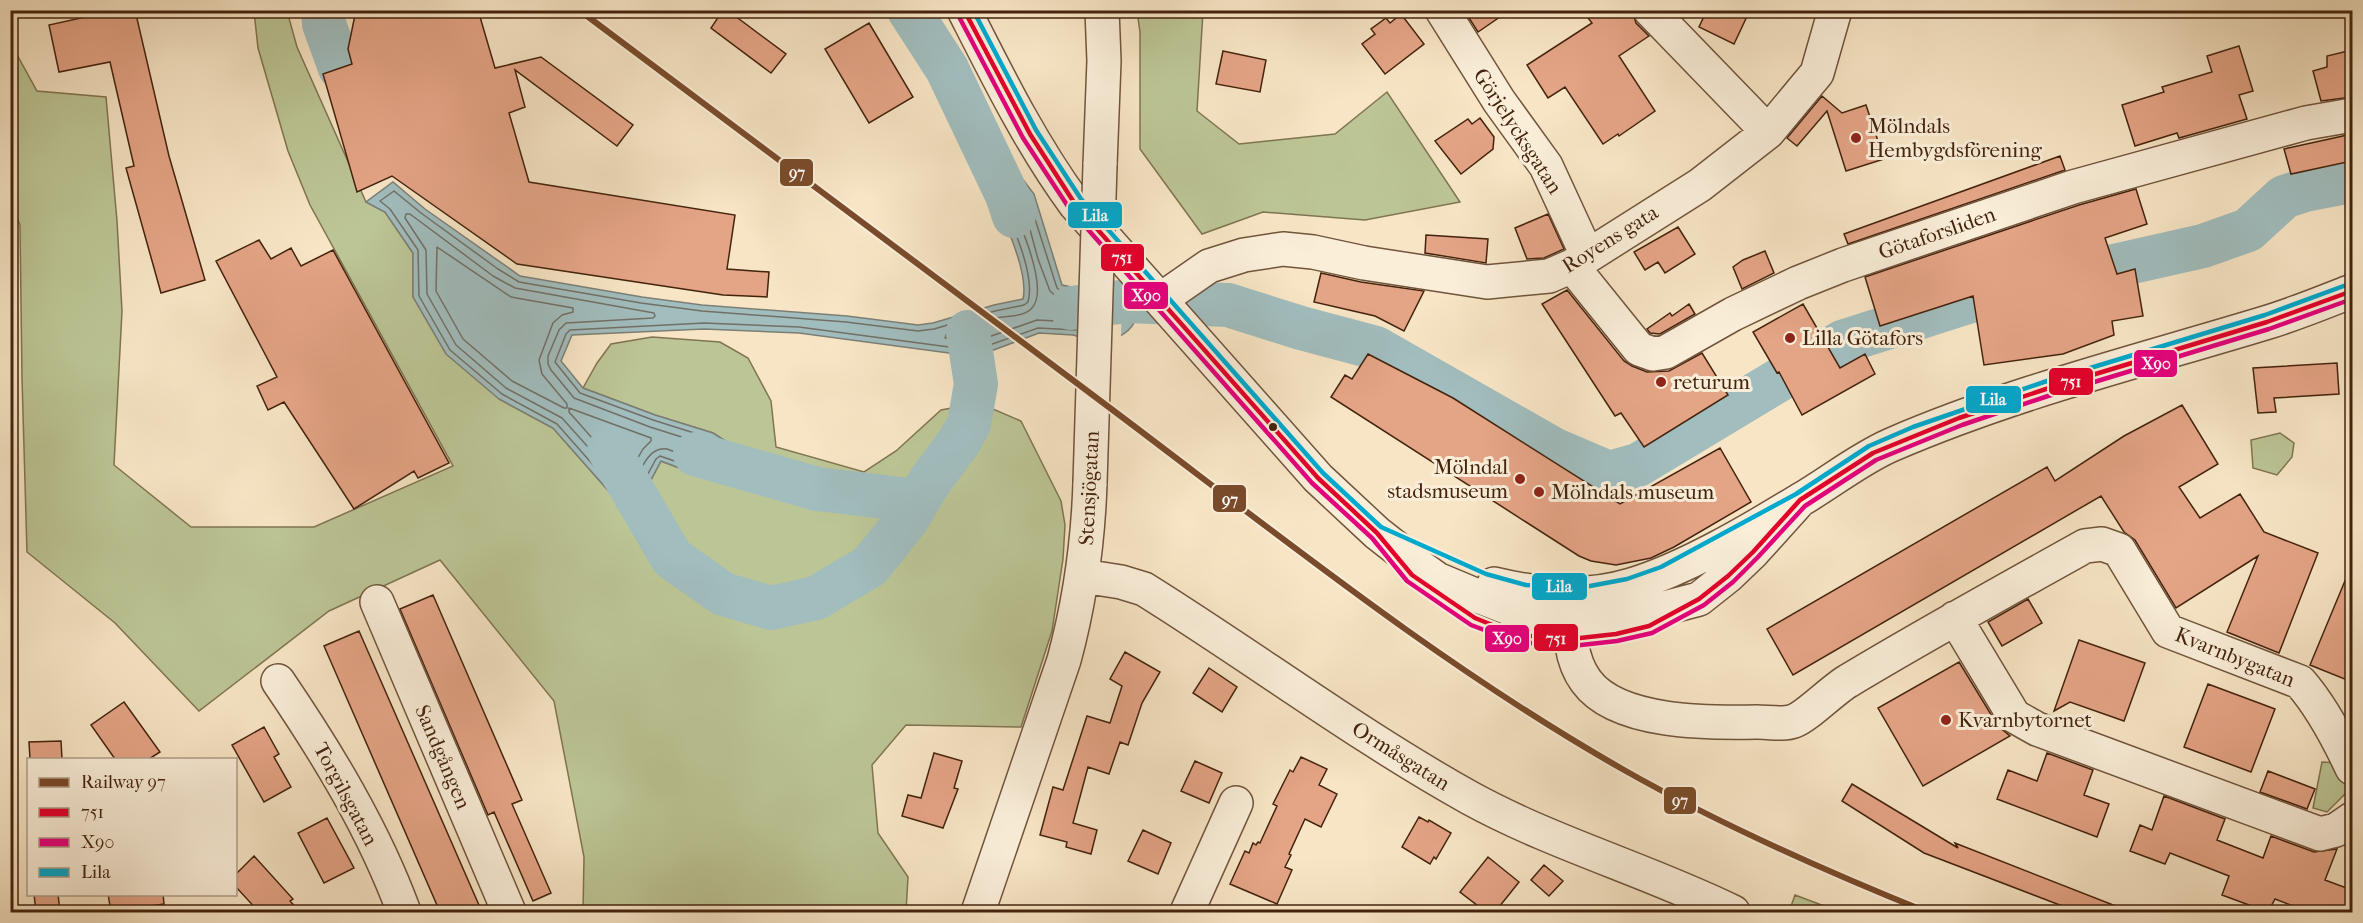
<svg xmlns="http://www.w3.org/2000/svg" width="2363" height="923" font-family="'IM FELL French Canon',serif">
<rect width="100%" height="100%" fill="#f7e5c5"/>
<filter id="stains"><feTurbulence type="fractalNoise" baseFrequency=".00333" numOctaves="4"/><feColorMatrix values="0 0 0 0 .2 0 0 0 0 .09 0 0 0 0 .02 0 0 0 .5 -.17"/></filter>
<radialGradient id="worn" r=".72"><stop offset=".6" stop-color="#630" stop-opacity="0"/><stop offset="1" stop-color="#630" stop-opacity=".3"/></radialGradient>
<path fill="#bcc595" stroke="#807451" stroke-width="1.5" d="M254,11H287L297,47L366,202L385,212L413,253V297L499,399L553,428L614,497L637,506L661,461L711,480L748,481L758,462L713,433L655,415L583,388L597,363L611,344L652,337L720,342L748,358L771,401L776,447L864,472L896,451L941,410L979,403L1021,421L1061,501L1065,525L1063,559L1052,631L1021,727L906,725L872,765L878,833L908,877L906,912H583L584,857L554,701L440,560L329,611L199,711L115,623L27,552L22,378L20,225L10,203V42L37,91L106,97L117,221L122,311L114,465L191,527H314L453,466L310,205L288,151L258,48Z
M1137,11H1203L1197,111L1239,144L1335,134L1387,92L1460,202L1365,220L1263,212L1202,234L1140,149V32Z
M2280,433L2294,443L2292,457L2277,475L2253,468L2251,440Z
M2322,762L2338,763L2349,790L2327,812L2313,808Z
M1795,895L1840,912H1789Z"/>
<path fill="#a1bdbe" stroke="#7c7f77" stroke-width="1.5" d="M999,148L1034,194L1062,285L1128,299L1138,309C1136,330 1123,335 1105,344L1073,335L1039,333L983,354L949,353L799,333L704,329L572,335L561,361L583,388L655,415L713,433L758,462L748,481L711,480L661,461L637,506L614,497L553,428L499,399L446,354L413,297V253L385,212L366,202L393,182L425,209L520,276L642,297L702,305L847,316L918,325L933,323L994,305L1023,299C1030,269 997,205 983,177Z"/>
<path fill="#f7e5c5" d="M1082,286L1122,294L1121,339L1105,347Z"/>
<g fill="none" stroke-linecap="round" stroke-linejoin="round">
<path stroke="#727066" stroke-width="1.5" d="M406,214H410L493,276L515,288L654,313L655,316L653,318L566,323L559,330L548,356V364L551,370L574,398L650,427L707,445L733,462L734,466H714L667,449C647,446 640,473 632,487L622,485L562,418L506,388L456,345L427,294L426,250L405,218Z
M437,247L511,297L573,308V312L562,315L553,323L539,360L542,374L567,404V408H564L512,381L463,339L436,291Z
M1077,322L1037,320L980,340L945,338L947,333C963,328 979,323 996,318C1006,316 1023,317 1031,309C1053,289 1012,205 1001,183L1002,179L1006,180L1022,200L1038,259L1050,291L1058,298L1078,302
M1077,330L1038,328L981,348L949,347L799,327L704,323L570,330L566,334L555,362L580,393L653,420L710,438L749,464L743,475L712,474L660,456L656,459L636,496L632,498L617,492L557,424L502,394L450,350L419,296L418,250L390,209L380,201L394,191L421,213L498,269L519,282L641,303L702,311L846,322L918,331L934,329L995,311L1024,305L1028,302C1037,270 1004,207 990,178L998,163L1001,161L1028,197L1057,288L1061,291L1078,294
M569,408L651,438V441L643,449L628,475L624,474L569,412Z"/>
<path stroke="#a1bdbe" stroke-width="44" d="M323,10L324,24L340,68
M909,10L947,69L1007,195L1014,216
M1071,308L1128,301L1228,305L1301,328L1376,348L1555,450L1609,473L1638,465L1842,342L1999,292L2203,246L2248,230L2284,197L2305,190L2352,181
M609,450L672,558L723,594L771,608L816,598L870,566L906,521L930,481L959,442L969,424L976,384L968,332
M695,454L817,489L918,501"/>
</g>
<path fill="#e4a486" stroke="#44230d" stroke-width="1.5" d="M98,10H135L169,156L205,280L161,293L126,168L134,166L110,62L59,72L49,25L99,14Z
M356,10H478L495,68L541,57L633,125L617,146L515,70L525,107L509,113L529,182L735,215L727,269L769,272L767,297L723,295L517,264L392,176L357,192L323,74L352,64L348,49Z
M723,10H727L786,54L771,73L711,28Z
M1464,10H1510L1478,32Z
M1599,10H1632L1636,23L1649,36L1619,56L1655,111L1619,136L1618,134L1603,144L1565,87L1548,98L1527,65L1592,23L1588,18Z
M1707,10H1750L1734,44L1699,27Z
M1401,14L1424,44L1385,74L1362,44L1375,34L1371,29L1386,18L1390,23Z
M869,23L913,97L869,123L825,49Z
M2239,46L2253,91L2239,95L2247,119L2179,138L2177,133L2135,146L2122,105L2164,92L2162,87L2212,72L2207,56Z
M2352,50V97L2321,101L2313,71L2327,67V56Z
M1223,51L1266,60L1260,92L1216,84Z
M1822,96L1842,113L1866,105L1884,159L1846,171L1827,111L1797,146L1787,138Z
M1480,118L1494,137L1493,149L1461,174L1435,141L1468,119L1472,124Z
M2352,134V161L2291,174L2284,149Z
M2060,156L2065,170L1848,244L1844,234Z
M2136,189L2147,224L2105,238L2117,274L2135,269L2143,316L2112,321L2114,335L2063,354L1984,365L1973,296L1880,326L1865,277L2079,205Z
M1548,214L1564,249L1544,258L1527,259L1515,228Z
M1678,227L1695,254L1665,273L1658,262L1645,270L1634,252Z
M1426,235L1488,239L1486,263L1425,253Z
M259,240L271,259L291,248L301,266L333,250L449,463L418,478L414,471L354,509L284,402L268,410L257,386L277,377L216,261Z
M1765,251L1774,273L1742,289L1733,267L1743,260Z
M1321,273L1361,282L1424,291L1404,331L1375,316L1314,302Z
M1567,290L1624,361L1632,366L1647,372L1669,371L1702,353L1728,395L1644,447L1621,413L1615,416L1542,304Z
M1689,304L1695,314L1660,334L1650,333L1647,329L1670,313L1672,316Z
M1803,304L1840,368L1865,354L1875,374L1802,415L1779,372L1777,373L1753,332Z
M1368,354L1453,398L1620,504L1720,448L1751,502L1674,547L1651,558L1616,565L1591,561L1579,556L1331,397L1345,375L1352,379Z
M2337,363L2339,394L2274,398L2276,412L2258,413L2253,368Z
M2182,405L2218,464L2179,487L2200,518L2240,494L2264,532L2318,553L2279,653L2227,632L2258,556L2176,608L2135,540L2124,532L2101,496L1793,675L1767,629L2047,467L2055,481L2124,436Z
M2352,564V682L2310,665Z
M433,595L522,800L512,804L551,893L533,901L494,812L488,815L400,609Z
M2028,599L2042,623L2002,646L1988,622Z
M359,631L482,912H440L324,646Z
M2079,640L2145,663L2124,721L2070,702L2054,711Z
M1125,652L1160,672L1142,703L1128,745L1120,742L1109,774L1088,767L1073,823L1097,830L1091,854L1066,847L1067,842L1040,835L1053,787L1063,790L1087,716L1110,723L1122,686L1110,679Z
M1959,662L1998,726L2010,736L1923,786L1878,708Z
M1209,668L1237,687L1222,712L1193,693Z
M2208,684L2275,709L2251,772L2184,747Z
M124,702L160,752L149,759H115L91,725Z
M264,727L279,754L274,757L291,787L264,802L232,745Z
M61,741L62,759H30L29,742Z
M934,753L962,761L954,788L958,789L943,828L902,816L908,795L921,798Z
M2047,753L2093,770L2084,795L2109,804L2097,837L1997,799L2008,770L2037,781Z
M1301,757L1327,769L1319,785L1337,794L1321,827L1305,819L1289,854L1291,855L1285,867L1292,870L1277,904L1230,884L1245,851L1249,853L1253,843L1256,845L1258,842L1260,843L1277,806L1273,804L1290,770L1293,772Z
M1195,761L1222,773L1209,803L1181,791Z
M2268,771L2315,789L2307,809L2260,792Z
M1852,784L1958,848L1955,843L2131,912H2078L1924,853L1842,801Z
M2164,796L2225,819L2217,840L2263,858L2271,836L2314,852L2337,849L2325,880L2352,890V912H2309L2275,899L2268,912L2222,895L2229,876L2170,853L2165,864L2130,851L2140,825L2152,830Z
M1419,817L1428,822L1429,820L1451,833L1436,859L1434,857L1430,864L1402,847Z
M327,818L354,868L324,883L298,833Z
M1143,830L1171,843L1158,874L1128,861Z
M254,856L293,899L290,901L300,912H259L236,887V874Z
M1488,857L1519,882L1495,912H1486L1460,892Z
M1544,865L1563,881L1549,896L1531,880Z
M34,894H58L60,912H36Z
M108,894H163L164,904L111,912Z"/>
<g fill="none" stroke-linecap="round" stroke-linejoin="round">
<defs>
<path id="minor" d="M964,10C998,77 1031,144 1075,204L1318,478L1377,533L1423,569L1437,579L1475,595L1521,613L1570,623L1626,618L1699,599L1728,576L1753,552L1800,500
M1442,10L1499,101L1546,166L1587,255
M1650,10L1768,132
M1100,165L1104,61L1102,10
M1572,266L1639,349L1653,354L1666,352L1733,314L1798,283L1843,265L2073,187L2306,123L2352,115
M1160,300L1209,266L1244,255L1283,249L1313,252L1364,263L1487,282L1549,276L1572,266L1700,185L1768,132L1817,73L1835,10
M1083,576L1121,582L1144,589C1253,657 1357,735 1470,798C1554,844 1647,870 1733,912
M1494,584C1539,595 1585,599 1631,585C1685,569 1751,530 1800,500C1831,482 1859,459 1891,445C2011,393 2140,361 2265,323C2295,314 2324,302 2352,291
M377,602L509,912
M1570,602C1570,629 1569,658 1586,681C1617,724 1710,723 1757,722C1768,722 1784,725 1794,721C1806,717 1834,689 1848,681C1926,634 2006,590 2085,546L2102,544L2119,550L2168,631L2300,682C2322,707 2338,738 2352,768
M1955,618L2014,716L2037,729L2320,834L2336,830L2352,819
M278,681C327,753 374,830 404,912
M978,912L1064,660C1080,601 1088,544 1090,483
M1187,912L1236,803"/>
</defs>
<use href="#minor" stroke="#71543b" stroke-width="36"/>
<use href="#minor" stroke="#faeed9" stroke-width="33"/>
<defs>
<path id="minor-bridge" d="M1090,483L1100,165"/>
</defs>
<use href="#minor-bridge" stroke="#71543b" stroke-width="36" stroke-linecap="butt"/>
<use href="#minor-bridge" stroke="#faeed9" stroke-width="33"/>
<defs>
<path id="bus-1" d="M964,10L1030,134L1075,204L1318,478L1377,533L1412,575L1475,618L1517,635L1571,639L1616,634L1649,626L1699,599L1728,576L1753,552L1800,500L1873,453L1959,418L2046,389L2267,322L2352,291"/>
<path id="bus-2" d="M957,13L1023,138L1069,208L1312,483L1372,538L1407,581L1471,625L1516,642L1572,646L1617,641L1652,633L1704,605L1733,582L1758,557L1805,506L1876,460L1962,425L2048,396L2269,329L2352,299"/>
<path id="bus-3" d="M973,10L1036,130L1081,199L1323,473L1381,527L1486,574L1526,585L1570,587L1590,586L1627,579L1661,567L1796,494L1869,446L1913,427L2044,382L2265,315L2349,284"/>
</defs>
<use href="#bus-1" stroke="#faeed9" stroke-width="9"/>
<use href="#bus-2" stroke="#faeed9" stroke-width="9"/>
<use href="#bus-3" stroke="#faeed9" stroke-width="9"/>
<use href="#bus-1" stroke="#e4002b" stroke-width="4.5"/>
<use href="#bus-2" stroke="#e5007d" stroke-width="4.5"/>
<use href="#bus-3" stroke="#00a9ce" stroke-width="4.5"/>
<defs>
<path id="rail-1" d="M579,10C761,145 942,281 1122,417C1285,540 1446,669 1624,770C1721,825 1823,870 1927,912"/>
</defs>
<use href="#rail-1" stroke="#faeed9" stroke-width="10"/>
<use href="#rail-1" stroke="#7a4b2a" stroke-width="6"/>
</g>
<g fill="#8f2418" stroke="#faeed9" stroke-width="2">
<circle cx="1856" cy="138" r="6"/>
<circle cx="1790" cy="338" r="6"/>
<circle cx="1661" cy="382" r="6"/>
<circle cx="1520" cy="479" r="6"/>
<circle cx="1539" cy="492" r="6"/>
<circle cx="1946" cy="720" r="6"/>
</g>
<circle fill="#44230d" stroke="#faeed9" stroke-width="2" cx="1273" cy="427" r="5"/>
<g text-anchor="middle" dominant-baseline="central" stroke-width="6" stroke-linejoin="round" paint-order="stroke">
<g font-size="21" fill="#44230d" stroke="#faeed9" text-anchor="start">
<text x="1868" y="126">Mölndals<tspan x="1868" dy="24">Hembygdsförening</tspan></text>
<text x="1802" y="338">Lilla Götafors</text>
<text x="1673" y="382">returum</text>
<text x="1508" y="467" text-anchor="end">Mölndal<tspan x="1508" dy="24">stadsmuseum</tspan></text>
<text x="1551" y="492">Mölndals museum</text>
<text x="1958" y="720">Kvarnbytornet</text>
</g>
<g font-size="21" fill="#44230d" stroke="#faeed9">
<text transform="translate(1518 131) rotate(57)">Görjelycksgatan</text>
<text transform="translate(1937 233) rotate(-19)">Götaforsliden</text>
<text transform="translate(1610 239) rotate(-32)">Royens gata</text>
<text transform="translate(1089 488) rotate(-87)">Stensjögatan</text>
<text transform="translate(2235 657) rotate(22)">Kvarnbygatan</text>
<text transform="translate(1401 756) rotate(32)">Ormåsgatan</text>
<text transform="translate(443 757) rotate(67)">Sandgången</text>
<text transform="translate(346 794) rotate(62)">Torgilsgatan</text>
</g>
</g>
<g stroke="#faeed9" stroke-width="2">
<rect x="779" y="158" width="35" height="29" rx="6" fill="#7a4b2a"/>
<rect x="1067" y="201" width="56" height="28" rx="6" fill="#00a9ce"/>
<rect x="1100" y="243" width="45" height="29" rx="6" fill="#e4002b"/>
<rect x="1123" y="281" width="46" height="29" rx="6" fill="#e5007d"/>
<rect x="2133" y="349" width="45" height="29" rx="6" fill="#e5007d"/>
<rect x="2048" y="367" width="46" height="29" rx="6" fill="#e4002b"/>
<rect x="1965" y="385" width="57" height="29" rx="6" fill="#00a9ce"/>
<rect x="1212" y="484" width="35" height="29" rx="6" fill="#7a4b2a"/>
<rect x="1531" y="572" width="57" height="29" rx="6" fill="#00a9ce"/>
<rect x="1533" y="623" width="46" height="29" rx="6" fill="#e4002b"/>
<rect x="1484" y="624" width="46" height="29" rx="6" fill="#e5007d"/>
<rect x="1663" y="786" width="34" height="29" rx="6" fill="#7a4b2a"/>
</g>
<g font-size="16" text-anchor="middle" font-weight="bold" fill="#fff">
<text x="797" y="178">97</text>
<text x="1095" y="221">Lila</text>
<text x="1122" y="263">751</text>
<text x="1146" y="301">X90</text>
<text x="2156" y="369">X90</text>
<text x="2071" y="387">751</text>
<text x="1993" y="405">Lila</text>
<text x="1230" y="505">97</text>
<text x="1559" y="592">Lila</text>
<text x="1556" y="644">751</text>
<text x="1507" y="644">X90</text>
<text x="1680" y="806">97</text>
</g>
<rect width="2363" height="923" fill="none" stroke="#f7e5c5" stroke-width="36"/>
<rect x="12" y="12" width="2339" height="899" fill="none" stroke="#44230d" stroke-width="3"/>
<rect x="18" y="18" width="2327" height="887" fill="none" stroke="#44230d" stroke-width="1.5"/>
<rect x="27" y="758" width="210" height="138" fill="#faeed9" stroke="#b19d87" stroke-width="1.5"/>
<rect x="39" y="778" width="30" height="9" fill="#7a4b2a" stroke="#b19d87" stroke-width="1.5"/>
<text x="81" y="788" font-size="18" fill="#44230d">Railway 97</text>
<rect x="39" y="808" width="30" height="9" fill="#e4002b" stroke="#b19d87" stroke-width="1.5"/>
<text x="81" y="818" font-size="18" fill="#44230d">751</text>
<rect x="39" y="838" width="30" height="9" fill="#e5007d" stroke="#b19d87" stroke-width="1.5"/>
<text x="81" y="848" font-size="18" fill="#44230d">X90</text>
<rect x="39" y="868" width="30" height="9" fill="#00a9ce" stroke="#b19d87" stroke-width="1.5"/>
<text x="81" y="878" font-size="18" fill="#44230d">Lila</text>
<rect width="100%" height="100%" filter="url(#stains)"/>
<rect width="100%" height="100%" fill="url(#worn)"/>
</svg>
